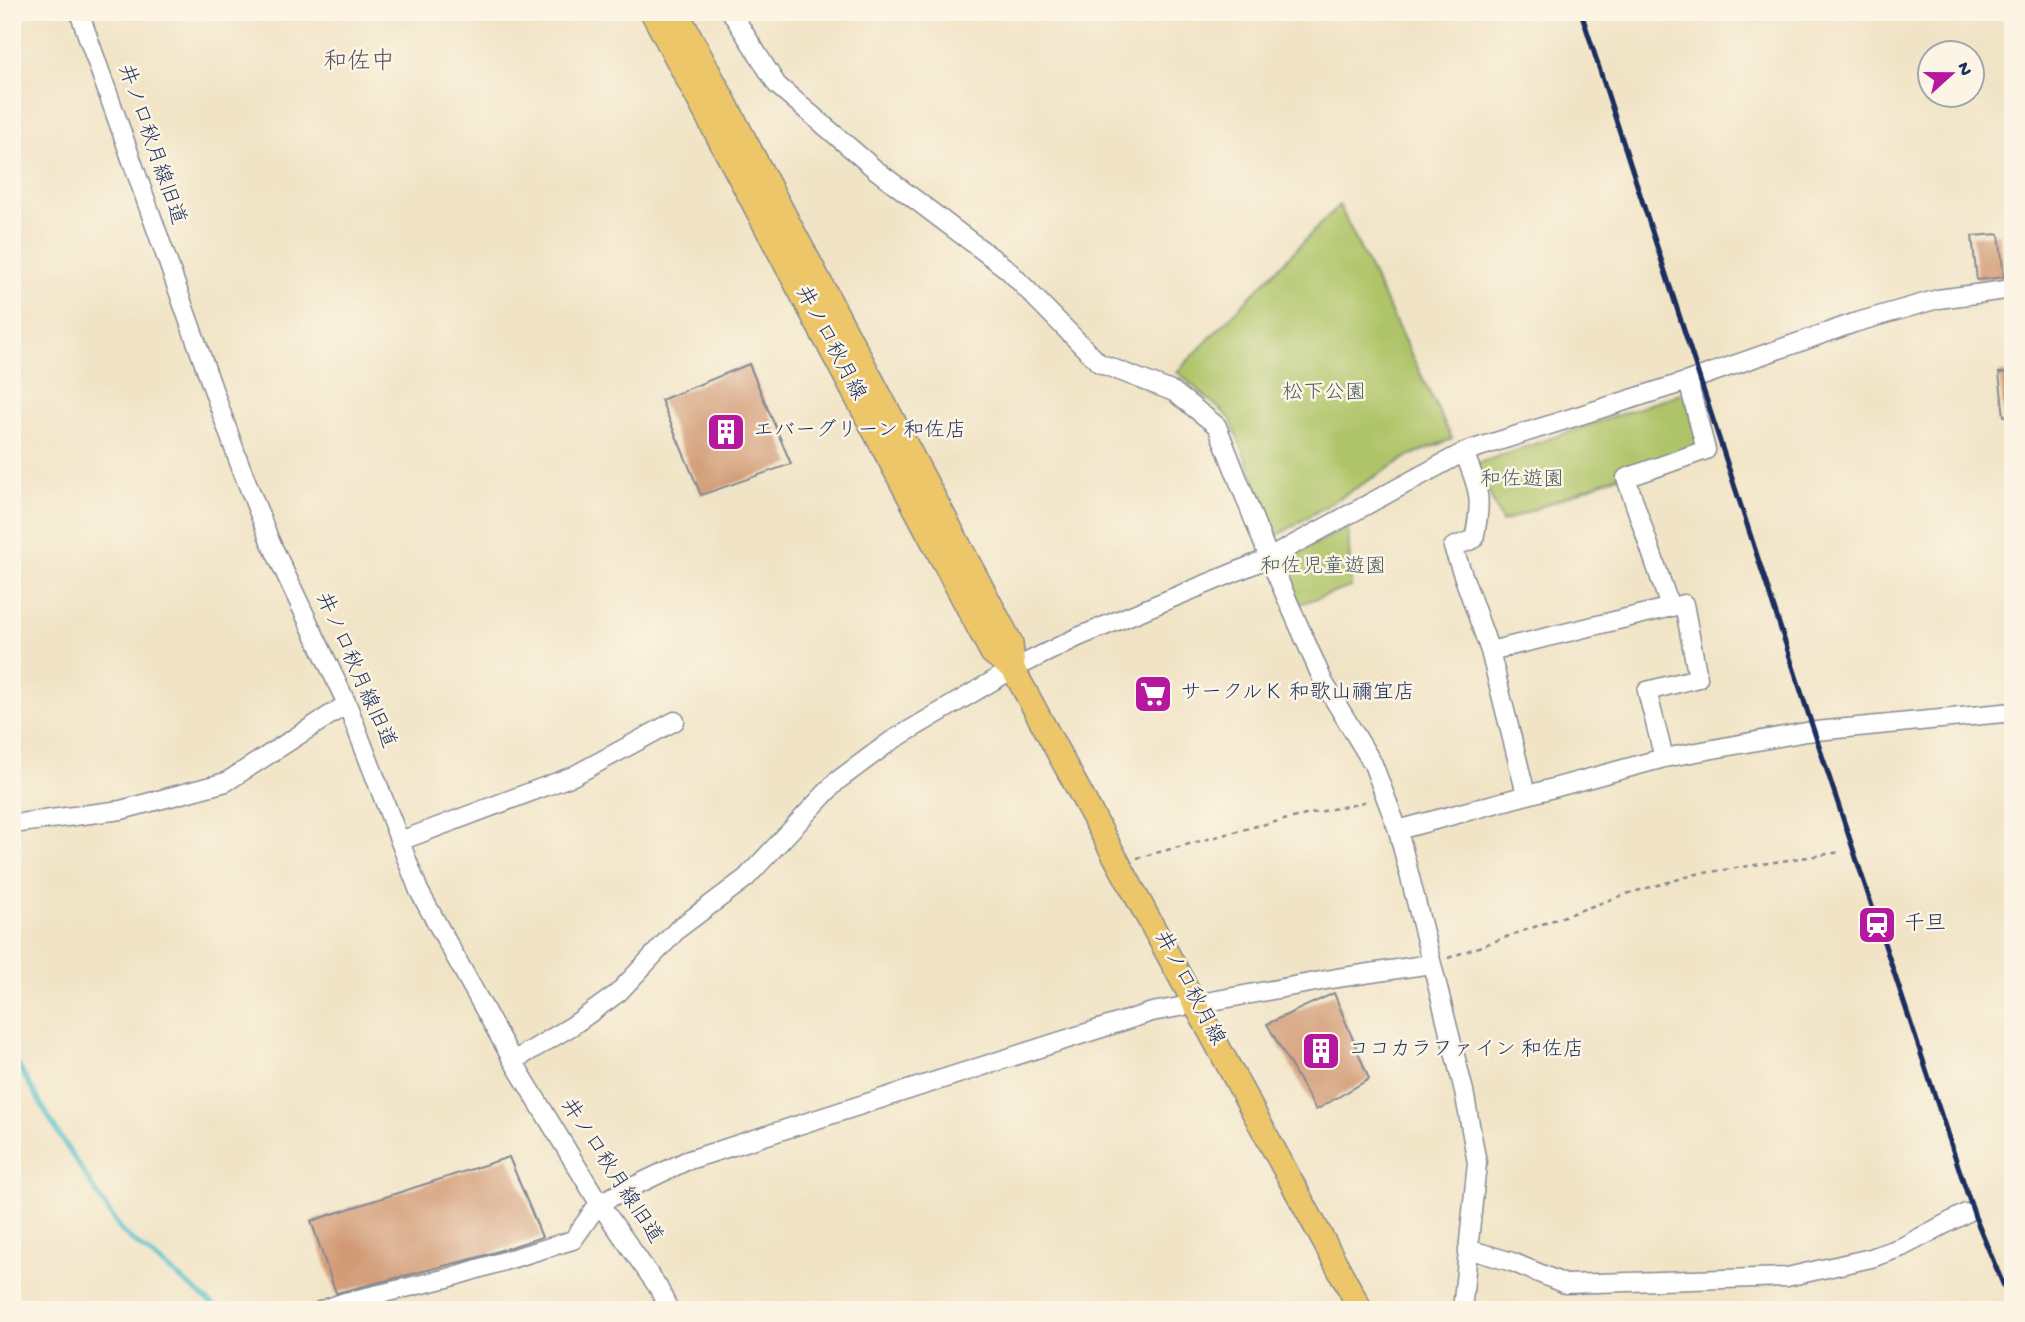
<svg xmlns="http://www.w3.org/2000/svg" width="2025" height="1322" font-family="'Gochi Hand','Klee One',sans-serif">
<rect width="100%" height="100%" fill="#fcf5e5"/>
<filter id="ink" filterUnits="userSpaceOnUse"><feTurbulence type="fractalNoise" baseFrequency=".0143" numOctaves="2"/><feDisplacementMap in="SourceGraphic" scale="14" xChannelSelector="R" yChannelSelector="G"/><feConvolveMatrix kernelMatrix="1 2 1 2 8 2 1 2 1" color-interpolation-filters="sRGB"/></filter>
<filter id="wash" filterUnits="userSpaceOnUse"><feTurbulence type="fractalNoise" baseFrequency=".00686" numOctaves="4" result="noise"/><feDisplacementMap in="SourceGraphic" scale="28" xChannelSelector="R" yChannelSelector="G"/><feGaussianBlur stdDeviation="1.57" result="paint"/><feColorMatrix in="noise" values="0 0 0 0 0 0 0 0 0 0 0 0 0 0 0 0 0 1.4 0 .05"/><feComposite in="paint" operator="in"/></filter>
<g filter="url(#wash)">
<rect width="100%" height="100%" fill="#f1e4c6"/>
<path fill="#afc468" stroke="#657a63" stroke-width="2" d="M1339,205L1452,439L1411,455L1276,536L1230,418L1177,372Z
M1685,392L1699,444L1502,522L1476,464Z
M1348,527L1351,587L1290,607L1280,561Z"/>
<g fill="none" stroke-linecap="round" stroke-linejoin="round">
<path stroke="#54c0cc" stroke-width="5" d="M12,1055L61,1138L122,1232L220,1310"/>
</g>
<g id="blocks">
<path fill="#d19a75" d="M1999,234L2004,277L1977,280L1972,236Z
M749,364L791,464L701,495L661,400Z
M2013,372V415L2004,416L1999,373Z
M1334,993L1369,1079L1316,1110L1267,1024Z
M509,1157L542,1237L476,1258L336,1293L311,1221Z"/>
</g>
</g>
<g filter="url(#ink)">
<use href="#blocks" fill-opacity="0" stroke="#868a92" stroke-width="2"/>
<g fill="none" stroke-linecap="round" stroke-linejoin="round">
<defs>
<path id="minor" d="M79,12L240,465L270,541L347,704L419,891L513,1061L599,1203L658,1287L669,1310
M731,12L777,85L876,170L1007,269L1099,363L1174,392L1217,426L1269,558L1324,683L1373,764L1398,830L1464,1091L1477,1163L1462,1310
M1464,452C1479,490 1483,498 1474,539L1453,547L1490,651L1526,794
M1670,607L1626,478L1706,450L1688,381
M1490,651L1684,604L1698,678L1647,691L1664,758
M12,824L121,810L226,782L347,704
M1398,830L1664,758L1806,732L2013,712
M400,841L573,776L675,721
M513,1061L572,1026L618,993L678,929L746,878L837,781L891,741L1013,669L1078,637L1269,558L1464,452L1688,381L1854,323L1938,299L2013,289
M1468,1249L1512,1262L1565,1284L1787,1277L1871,1258L1902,1247L1966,1213
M322,1310L345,1302L448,1278L573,1240L599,1203L686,1161L1152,1012L1337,978L1431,964"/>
<path id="major" d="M652,12L992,653L1013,669
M677,12L1011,643L1013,669L1361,1310"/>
</defs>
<use href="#minor" stroke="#868a92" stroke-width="21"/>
<use href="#major" stroke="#868a92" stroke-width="26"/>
<path stroke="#868a92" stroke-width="2.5" stroke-dasharray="5 5" stroke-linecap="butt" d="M1137,858L1257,826L1368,801
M1448,958L1626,894L1697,874L1840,852"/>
<use href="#minor" stroke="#fff" stroke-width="18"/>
<use href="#major" stroke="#ecc669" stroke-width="23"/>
<path stroke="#1b2f5e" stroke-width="5" d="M1581,12L1808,713L1975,1217L2013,1308"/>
</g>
</g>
<defs>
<symbol id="building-square" viewBox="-11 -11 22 22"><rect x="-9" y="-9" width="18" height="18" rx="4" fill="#b5179e" stroke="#fcf5e5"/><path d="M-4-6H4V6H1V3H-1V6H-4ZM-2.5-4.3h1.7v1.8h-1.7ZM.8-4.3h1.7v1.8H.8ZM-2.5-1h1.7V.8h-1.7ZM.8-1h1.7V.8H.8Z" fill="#fff"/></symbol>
<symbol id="supermarket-square" viewBox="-11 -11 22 22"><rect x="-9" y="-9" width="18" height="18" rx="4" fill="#b5179e" stroke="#fcf5e5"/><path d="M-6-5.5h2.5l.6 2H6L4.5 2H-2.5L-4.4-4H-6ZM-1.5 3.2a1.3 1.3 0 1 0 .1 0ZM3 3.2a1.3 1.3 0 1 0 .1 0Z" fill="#fff"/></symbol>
<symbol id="station-square" viewBox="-11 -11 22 22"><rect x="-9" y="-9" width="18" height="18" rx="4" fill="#b5179e" stroke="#fcf5e5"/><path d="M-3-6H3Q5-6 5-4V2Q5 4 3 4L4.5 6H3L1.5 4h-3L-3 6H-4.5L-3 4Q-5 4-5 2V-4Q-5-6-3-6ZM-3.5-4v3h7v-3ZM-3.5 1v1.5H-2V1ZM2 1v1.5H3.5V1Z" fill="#fff"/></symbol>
</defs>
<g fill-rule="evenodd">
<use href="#building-square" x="704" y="410" width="44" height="44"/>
<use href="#supermarket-square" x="1131" y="672" width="44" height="44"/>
<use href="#station-square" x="1855" y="903" width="44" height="44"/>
<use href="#building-square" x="1299" y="1029" width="44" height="44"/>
</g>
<g text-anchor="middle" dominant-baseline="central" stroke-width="5" stroke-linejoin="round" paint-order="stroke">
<g font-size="21" fill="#1b2f5e" stroke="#fcf5e5">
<text transform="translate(150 145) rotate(71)">井ノ口秋月線旧道</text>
<text transform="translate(829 344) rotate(62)">井ノ口秋月線</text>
<text transform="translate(354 671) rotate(66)">井ノ口秋月線旧道</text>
<text transform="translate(1188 989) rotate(62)">井ノ口秋月線</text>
<text transform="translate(610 1172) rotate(57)">井ノ口秋月線旧道</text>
</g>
<g font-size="21" fill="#475c61" stroke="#fcf5e5">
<text x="1324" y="394">松下公園</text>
<text x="1522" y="481">和佐遊園</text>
<text x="1323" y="568">和佐児童遊園</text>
</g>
<g font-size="21" fill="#1b2f5e" stroke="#fcf5e5" text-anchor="start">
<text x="753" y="432">エバーグリーン 和佐店</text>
<text x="1180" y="694">サークルＫ 和歌山禰宜店</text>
<text x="1904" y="925">千旦</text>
<text x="1348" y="1051">ココカラファイン 和佐店</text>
</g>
<g font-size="24" fill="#5b5466" stroke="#fcf5e5">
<text x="359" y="63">和佐中</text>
</g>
</g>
<rect width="2025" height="1322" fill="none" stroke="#fcf5e5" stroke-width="42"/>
<g transform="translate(1951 74) rotate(69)"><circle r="33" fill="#fcf5e5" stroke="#a2a6af" stroke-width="2"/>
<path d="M0-5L12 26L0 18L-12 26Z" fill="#b5179e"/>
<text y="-10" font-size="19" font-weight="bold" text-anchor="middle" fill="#1b2f5e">N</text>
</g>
</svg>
